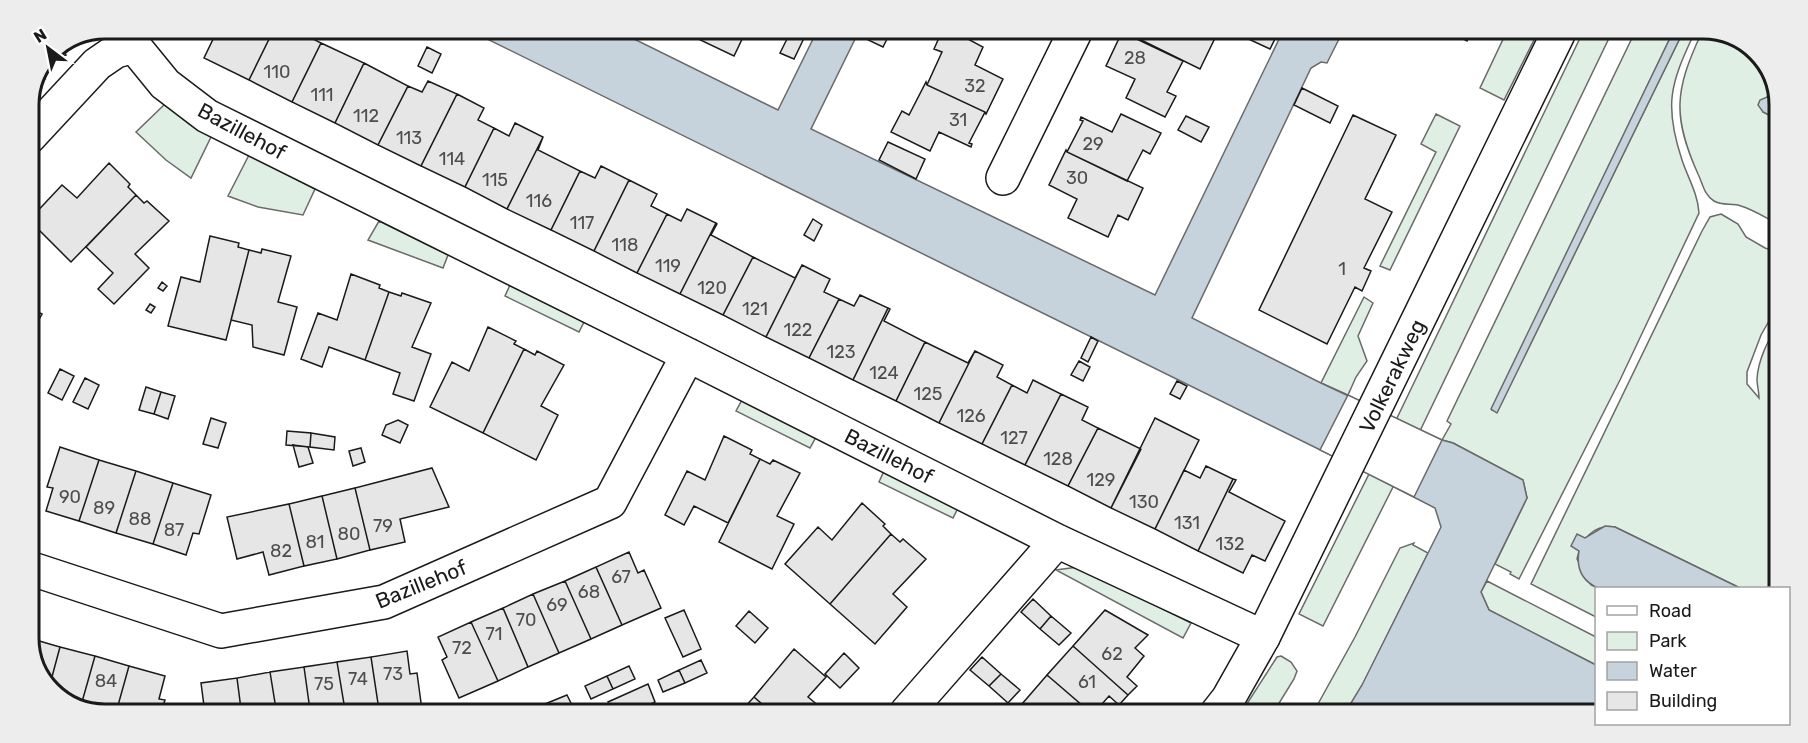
<svg xmlns="http://www.w3.org/2000/svg" width="1808" height="743" font-family="Rubik,sans-serif">
<rect width="100%" height="100%" fill="#fff"/>
<path fill="#e0efe3" stroke="#6a6a6a" stroke-width="1.5" d="M1506,33L1537,34L1504,100L1480,88Z
M1582,34H1611L1393,487L1323,626L1299,614L1397,418Z
M1634,34H1672L1492,410L1497,412L1682,34H1694C1670,84 1664,106 1682,160C1688,178 1698,194 1699,213L1620,380L1519,579L1510,574L1511,572L1495,564L1527,498L1523,480L1453,443L1442,440L1451,424L1447,421Z
M1701,34H1732L1764,59L1779,100V103L1767,97L1763,112L1779,120L1778,224C1766,218 1754,210 1741,206C1732,203 1722,206 1714,201C1704,195 1703,184 1698,174C1672,116 1675,90 1701,34Z
M165,104L188,123L211,137L191,178L166,160L136,132Z
M1436,114L1460,126L1390,270L1380,266L1436,152L1421,144Z
M249,155L315,189L303,215L258,207L228,196Z
M1721,214L1738,224L1746,237L1765,248L1778,252L1777,307L1761,335L1747,372V384L1759,398C1759,392 1757,385 1757,379C1758,360 1768,341 1777,325L1775,588H1740L1615,527C1594,524 1581,539 1577,559L1591,585L1598,588H1596V617L1531,584L1702,231L1710,217Z
M379,221L448,255L443,268L368,240Z
M510,285L584,322L579,332L505,296Z
M1364,297L1373,303L1358,336L1367,361L1356,377L1348,395L1321,383Z
M742,400L816,437L810,448L736,411Z
M884,471L958,508L953,518L879,482Z
M1414,543L1413,545L1428,553L1362,686L1345,713H1313L1355,637L1400,548Z
M1078,567L1191,623L1183,638L1056,570Z
M1487,581L1596,637V665L1489,610L1481,592Z
M1281,656L1291,662L1297,671L1294,679L1273,713H1241L1277,657Z"/>
<path fill="#c6d2dc" stroke="#6a6a6a" stroke-width="1.5" d="M469,30H616L778,110L817,31H859L811,129L1155,295L1282,33H1342L1327,63L1321,62L1311,68L1192,318L1321,383L1442,440L1453,443L1523,480L1527,498L1481,592L1489,610L1596,665V711L1595,714L1345,713L1362,685L1441,527L1435,508L1369,474Z
M1672,34H1682L1497,413L1491,409Z
M1767,97L1779,103V120L1763,112L1758,105L1760,100Z
M1605,526L1615,527L1740,588H1598C1582,581 1576,568 1579,551L1571,546L1577,534L1585,538Z"/>
<path fill="#fff" stroke="#6a6a6a" stroke-width="1.5" d="M1348,395L1442,440L1414,497L1320,450Z"/>
<path fill="#e6e6e6" stroke="#1a1a1a" stroke-width="1.5" d="M218,29H274L249,80L204,58Z
M274,29H294L321,43L292,102L249,80Z
M409,30H433L429,39Z
M697,31H736L744,35L734,56L694,37Z
M791,31H799L806,34L794,59L780,53Z
M867,31H891L883,47L864,38Z
M942,31H953L983,47L975,65L1003,79L986,114L985,112L927,85L942,52L934,49Z
M1122,32L1183,61L1167,92L1176,96L1165,117L1126,98L1135,79L1106,66Z
M1125,32H1209L1208,34L1215,38L1200,69Z
M1247,33H1278L1270,49L1244,37Z
M1452,33H1470L1467,41Z
M321,43L364,63L335,123L292,102Z
M62,46L66,55L46,63L51,51Z
M427,47L441,54L432,73L418,66Z
M364,63L408,86L378,145L335,123Z
M42,72L45,79L34,90Z
M428,81L457,94L421,166L378,145L408,86L422,92Z
M926,82L927,85L985,112L969,143L972,144L971,147L939,132L930,151L891,132L902,111L909,115Z
M1302,88L1338,106L1330,123L1294,105Z
M457,94L484,108L478,120L494,128L465,187L421,166Z
M1121,114L1161,133L1150,154L1143,150L1127,181L1067,152L1083,121L1080,120L1081,117L1112,132Z
M1353,115L1396,135L1365,199L1392,212L1364,268L1371,271L1362,291L1355,287L1327,344L1259,310Z
M1186,116L1209,127L1201,142L1178,130Z
M515,123L543,137L507,209L465,187L494,128L509,136Z
M543,137L538,150L580,171L551,230L507,209Z
M888,142L925,159L916,179L879,160Z
M1066,150L1067,152L1143,188L1128,220L1118,215L1108,237L1068,218L1077,199L1049,185Z
M109,163L130,184L128,187L136,195L71,262L29,220L62,185L77,198Z
M601,166L629,180L594,251L551,230L580,171L595,178Z
M629,180L657,194L651,206L667,214L637,273L594,251Z
M136,195L144,203L147,201L169,221L135,254L149,268L114,304L98,289L113,273L86,247Z
M687,209L716,223L680,294L637,273L667,214L681,221Z
M813,219L822,225L814,241L804,235Z
M716,223L717,224L711,235L753,257L723,315L680,294Z
M210,236L239,243L238,247L249,250L226,340L168,326L181,277L200,282Z
M262,249L291,256L278,302L297,307L284,355L253,347L252,325L231,320L249,250L261,253Z
M753,257L795,278L802,265L766,337L723,315Z
M802,265L830,279L824,292L839,299L809,358L766,337Z
M351,274L380,285L379,288L389,292L365,360L329,347L322,367L301,359L318,313L337,320Z
M162,282L167,286L163,291L158,288Z
M389,292L401,296L402,293L431,303L412,347L431,354L414,401L393,394L400,373L365,360Z
M860,295L888,308L853,380L809,358L839,299L854,306Z
M150,304L155,307L151,313L146,310Z
M29,307L42,314L31,334L29,333Z
M888,308L890,309L884,321L925,342L896,401L853,380Z
M488,327L516,341L514,344L524,349L483,433L430,407L452,362L469,371Z
M1091,337L1098,341L1088,362L1081,358Z
M925,342L968,363L975,351L939,423L896,401Z
M524,349L535,355L537,351L564,365L541,406L558,415L536,460L483,433Z
M975,351L1003,365L997,377L1012,385L982,444L939,423Z
M1079,361L1090,367L1083,381L1071,375Z
M60,369L74,376L62,400L48,393Z
M85,378L99,385L88,409L73,402Z
M1033,380L1061,394L1025,465L982,444L1012,385L1027,393Z
M1177,381L1187,386L1180,399L1170,394Z
M146,387L161,392L154,414L139,410Z
M161,392L175,396L168,419L154,414Z
M1061,394L1088,407L1082,420L1098,428L1068,486L1025,465Z
M211,418L226,423L218,448L203,444Z
M1155,418L1199,440L1155,529L1111,508Z
M398,420L408,425L400,443L382,435L386,425Z
M1098,428L1141,449L1111,508L1068,486Z
M287,431L311,433L310,447L286,445Z
M311,433L335,437L334,450L310,447Z
M29,434L36,438L29,450Z
M724,436L752,450L750,454L760,459L728,523L694,506L684,525L665,515L687,471L705,480Z
M293,445L308,447L313,463L299,467Z
M60,447L99,460L79,521L46,511L53,488L47,487Z
M361,448L365,462L353,466L349,451Z
M760,459L770,464L773,460L800,473L777,516L794,524L772,569L719,542Z
M99,460L136,471L116,533L79,521Z
M1206,466L1233,479L1198,551L1155,529L1184,470L1200,478Z
M432,468L449,507L400,519L405,542L370,550L355,488Z
M136,471L173,483L153,544L116,533Z
M1233,479L1236,480L1229,492L1285,521L1265,561L1252,555L1243,573L1198,551Z
M173,483L211,495L199,534L193,533L186,555L153,544Z
M355,488L370,550L337,559L322,496Z
M322,496L337,559L304,566L289,504Z
M862,503L885,524L883,526L891,534L830,604L785,564L818,527L832,540Z
M289,504L304,566L269,575L263,552L237,559L227,517Z
M891,534L900,542L903,539L926,559L893,594L907,607L875,644L830,604Z
M629,552L638,573L644,570L661,608L622,625L596,567Z
M596,567L622,625L591,639L565,581Z
M565,581L591,639L559,653L533,594Z
M533,594L559,653L528,667L503,608Z
M1033,599L1051,616L1040,629L1021,612Z
M503,608L528,667L498,681L471,622Z
M684,610L701,649L683,657L665,618Z
M1105,610L1148,635L1135,648L1144,656L1127,677L1137,686L1128,695L1073,646Z
M749,611L768,628L755,643L736,626Z
M1051,616L1071,633L1059,645L1040,629Z
M471,622L498,681L459,698L442,660L447,657L438,637Z
M29,638L60,647L49,688L44,684L29,643Z
M1073,646L1128,695L1119,705L1109,696L1095,712H1090L1047,675Z
M60,647L95,656L80,709H76L49,688Z
M794,649L826,677L808,697L825,711H770L754,697Z
M407,651L410,674L417,673L422,710H379L371,657Z
M844,653L859,668L840,688L825,674Z
M95,656L129,666L117,709H80Z
M371,657L379,710H345L337,662Z
M982,657L1001,674L989,686L970,670Z
M701,660L707,673L685,683L679,670Z
M337,662L345,710H310L304,667Z
M129,666L165,676L159,699L165,700L162,709H117Z
M629,666L635,679L613,689L607,676Z
M304,667L310,710L276,709L270,672Z
M679,670L685,683L663,692L658,680Z
M270,672L276,709H241L237,678Z
M1001,674L1020,690L1008,703L989,686Z
M1047,675L1090,712H1032L1022,704Z
M607,676L613,689L591,699L585,686Z
M237,678L241,709H199L198,707L204,706L201,683Z
M648,684L655,702L637,711H612L608,702Z
M567,695L573,707L566,710H548L545,704Z
M754,697L770,711H741Z
M545,704L548,710H532Z
M1022,704L1032,712H1015Z"/>
<g fill="none" stroke-linecap="round" stroke-linejoin="round">
<defs>
<path id="minor" d="M134,46L165,84L207,116L688,355L1057,541L1263,637
M29,137L97,64L116,51L134,46L128,29
M1003,178L1075,32
M29,568L221,631L384,602L610,502L688,355
M907,712L1057,541"/>
<path id="tertiary" d="M1217,713L1228,699L1263,637L1558,34"/>
</defs>
<use href="#minor" stroke="#1a1a1a" stroke-width="36"/>
<use href="#tertiary" stroke="#1a1a1a" stroke-width="36"/>
<use href="#minor" stroke="#fff" stroke-width="33"/>
<use href="#tertiary" stroke="#fff" stroke-width="33"/>
</g>
<g text-anchor="middle" dominant-baseline="central" stroke-width="4.5" stroke-linejoin="round" paint-order="stroke">
<g font-size="18" fill="#4d4d4d">
<text x="1135" y="58">28</text>
<text x="277" y="72">110</text>
<text x="975" y="86">32</text>
<text x="322" y="95">111</text>
<text x="366" y="116">112</text>
<text x="958" y="120">31</text>
<text x="409" y="138">113</text>
<text x="1093" y="144">29</text>
<text x="452" y="159">114</text>
<text x="1077" y="178">30</text>
<text x="495" y="180">115</text>
<text x="539" y="201">116</text>
<text x="582" y="223">117</text>
<text x="625" y="245">118</text>
<text x="668" y="266">119</text>
<text x="1342" y="269">1</text>
<text x="712" y="288">120</text>
<text x="755" y="309">121</text>
<text x="798" y="330">122</text>
<text x="841" y="352">123</text>
<text x="884" y="373">124</text>
<text x="928" y="394">125</text>
<text x="971" y="416">126</text>
<text x="1014" y="438">127</text>
<text x="1058" y="459">128</text>
<text x="1101" y="480">129</text>
<text x="70" y="497">90</text>
<text x="1144" y="502">130</text>
<text x="104" y="508">89</text>
<text x="140" y="519">88</text>
<text x="1187" y="523">131</text>
<text x="383" y="526">79</text>
<text x="174" y="530">87</text>
<text x="349" y="534">80</text>
<text x="315" y="542">81</text>
<text x="1230" y="544">132</text>
<text x="281" y="551">82</text>
<text x="621" y="577">67</text>
<text x="589" y="592">68</text>
<text x="557" y="605">69</text>
<text x="526" y="620">70</text>
<text x="494" y="634">71</text>
<text x="462" y="648">72</text>
<text x="1112" y="654">62</text>
<text x="393" y="674">73</text>
<text x="358" y="679">74</text>
<text x="106" y="681">84</text>
<text x="1087" y="682">61</text>
<text x="324" y="684">75</text>
</g>
<g font-size="21" fill="#1a1a1a" stroke="#fff">
<text transform="translate(242 131) rotate(28)">Bazillehof</text>
<text transform="translate(1392 376) rotate(-64)">Volkerakweg</text>
<text transform="translate(889 456) rotate(27)">Bazillehof</text>
<text transform="translate(421 584) rotate(-22)">Bazillehof</text>
</g>
</g>
<path d="M0 0H1808V743H0ZM105 39H1703A66 66 0 0 1 1769 105V638A66 66 0 0 1 1703 704H105A66 66 0 0 1 39 638V105A66 66 0 0 1 105 39Z" fill="#ededed" fill-rule="evenodd"/>
<path fill="none" stroke="#1a1a1a" stroke-width="3" d="M105 39H1703A66 66 0 0 1 1769 105V638A66 66 0 0 1 1703 704H105A66 66 0 0 1 39 638V105A66 66 0 0 1 105 39Z"/>
<rect x="1595" y="587" width="195" height="138" fill="#ffffff" stroke="#a3a3a3" stroke-width="1.5"/>
<rect x="1607" y="606" width="30" height="9" fill="#ffffff" stroke="#a3a3a3" stroke-width="1.5"/>
<text x="1649" y="617" font-size="18" fill="#1a1a1a">Road</text>
<rect x="1607" y="632" width="30" height="18" fill="#e0efe3" stroke="#a3a3a3" stroke-width="1.5"/>
<text x="1649" y="647" font-size="18" fill="#1a1a1a">Park</text>
<rect x="1607" y="662" width="30" height="18" fill="#c6d2dc" stroke="#a3a3a3" stroke-width="1.5"/>
<text x="1649" y="677" font-size="18" fill="#1a1a1a">Water</text>
<rect x="1607" y="692" width="30" height="18" fill="#e6e6e6" stroke="#a3a3a3" stroke-width="1.5"/>
<text x="1649" y="707" font-size="18" fill="#1a1a1a">Building</text>
<g transform="translate(48 48) rotate(328)" stroke="#ffffff" stroke-width="4.5" paint-order="stroke">
<path d="M0-4.5L10 22L0 15L-10 22Z" fill="#1a1a1a"/>
<text y="-9" font-size="16" font-weight="bold" text-anchor="middle" fill="#1a1a1a">N</text>
</g>
</svg>
